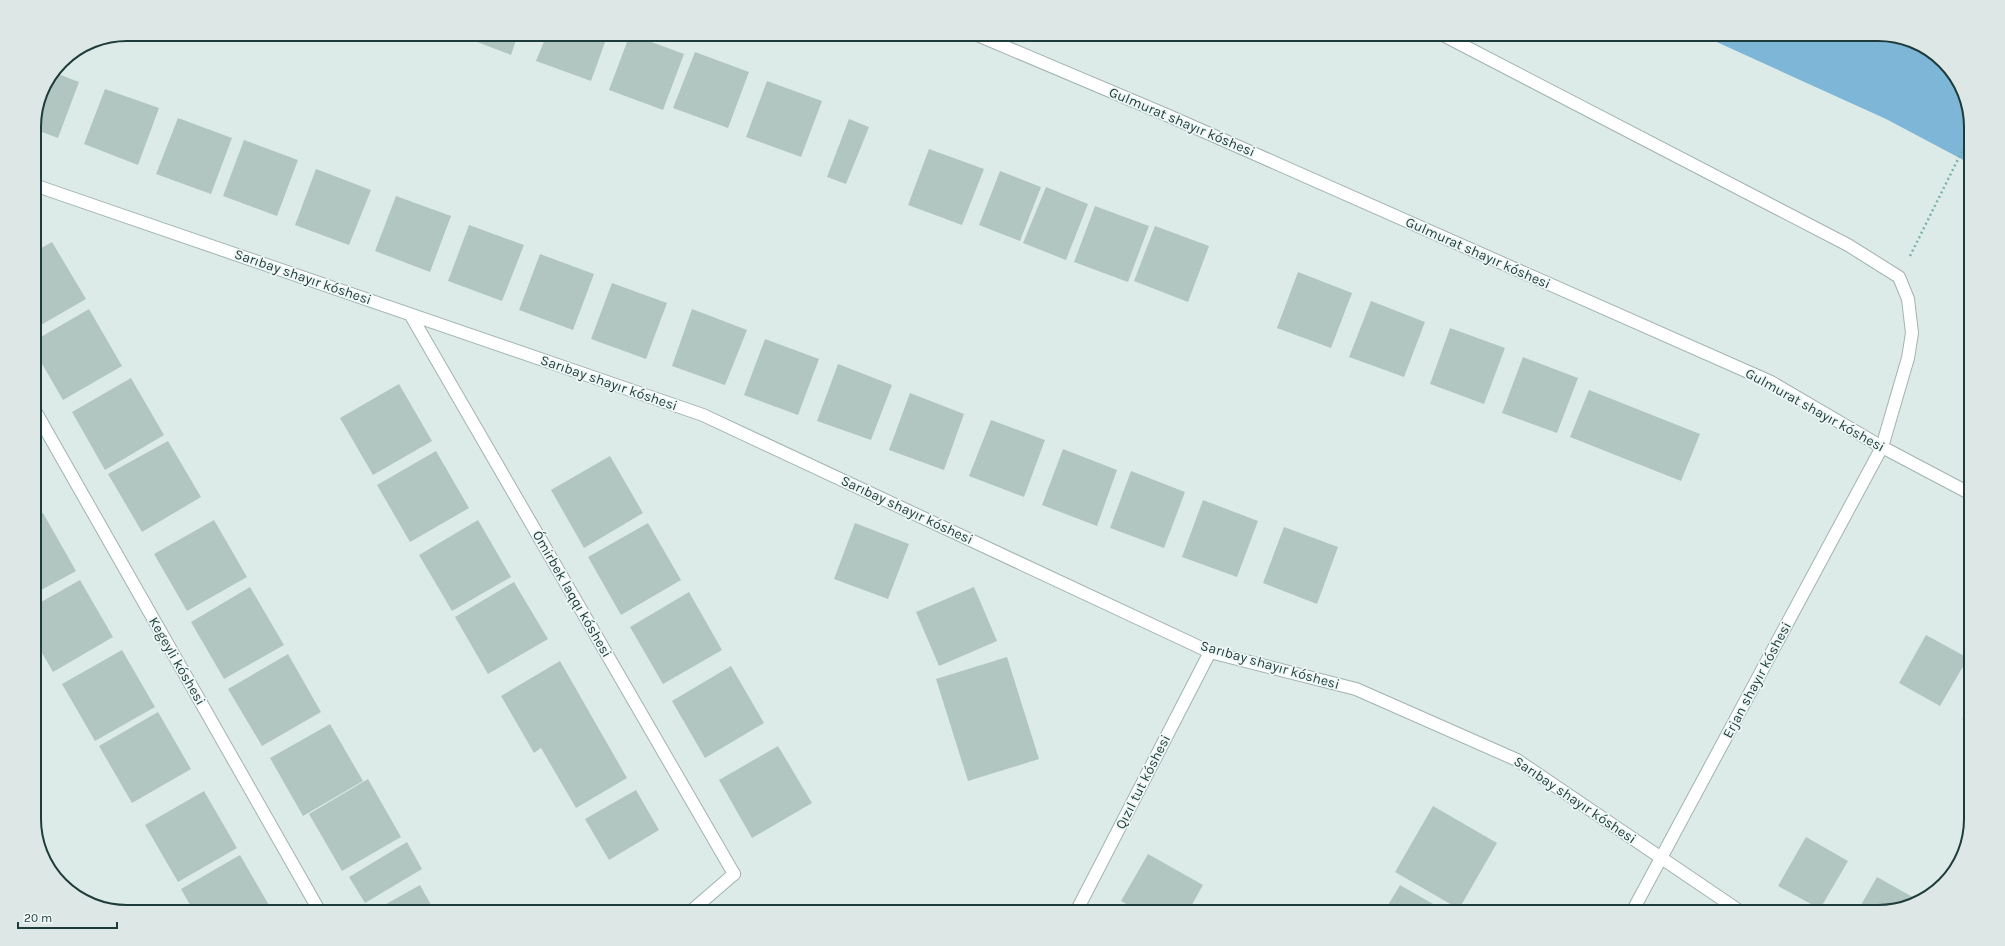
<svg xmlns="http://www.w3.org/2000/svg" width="2005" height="946" font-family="Karla,sans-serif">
<rect width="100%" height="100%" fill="#ddebe8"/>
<path fill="#7eb6d7" d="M1699,34H1878L1914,41L1955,75L1971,122V164L1886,119Z"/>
<path fill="#b2c6c1" d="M456,34H518L511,55Z
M547,34H608L591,81L536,61Z
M630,34L684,54L663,110L609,90Z
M695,52L749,72L728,128L673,108Z
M53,72L79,82L58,138L34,129V122L44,86Z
M767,81L822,101L801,157L746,137Z
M105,89L159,108L138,165L84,144Z
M178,118L232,138L211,194L156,174Z
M849,119L869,127L846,184L827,177Z
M244,140L298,160L277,216L223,196Z
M929,149L984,169L962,225L908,205Z
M316,169L371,190L349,245L295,225Z
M1000,171L1041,187L1020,241L979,225Z
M1046,187L1088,204L1066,260L1023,243Z
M396,196L451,216L430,272L375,251Z
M1095,206L1149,226L1128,282L1074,262Z
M469,225L524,245L502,301L448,281Z
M1155,226L1209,246L1188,302L1134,281Z
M52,242L86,299L34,329V252Z
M540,254L594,274L573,330L519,310Z
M1298,272L1352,293L1331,348L1277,328Z
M612,283L667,303L646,359L591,339Z
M1371,301L1425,322L1404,377L1349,357Z
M89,309L122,366L63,400L34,350V341Z
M692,309L747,330L725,385L672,366Z
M1450,328L1505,348L1484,404L1430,384Z
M765,339L819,359L798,415L744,395Z
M1523,357L1578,378L1557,433L1502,413Z
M838,364L892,385L871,440L817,421Z
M131,378L164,435L105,470L72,412Z
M399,384L432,441L373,475L340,418Z
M1589,390L1700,434L1681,481L1570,437Z
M910,393L964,414L944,470L889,450Z
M991,420L1045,440L1024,497L969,476Z
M168,441L201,497L142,532L108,474Z
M1063,449L1117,470L1097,526L1042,505Z
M436,451L469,508L410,542L377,485Z
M610,456L643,513L584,548L551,490Z
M1131,471L1185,492L1164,548L1110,528Z
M1203,500L1258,521L1237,577L1182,557Z
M43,513L76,571L34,594V518Z
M214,520L247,577L187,611L154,554Z
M478,520L511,577L452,611L419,555Z
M648,523L681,580L621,615L588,557Z
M855,523L909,544L888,599L834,579Z
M1284,527L1338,547L1317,604L1263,583Z
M80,580L113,637L53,672L34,639V606Z
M514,582L548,639L488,674L455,617Z
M250,587L284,645L224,679L191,622Z
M974,587L997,641L939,666L916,612Z
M689,592L722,650L663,684L630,627Z
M1926,635L1968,658L1940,706L1899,683Z
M122,650L155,707L95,741L62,684Z
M288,654L321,712L262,746L228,689Z
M1007,657L1039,759L968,781L936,679Z
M560,661L627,778L576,808L541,748L534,753L501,696Z
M731,666L764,723L705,758L672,701Z
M1971,703V724L1962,719Z
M158,712L191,769L132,803L99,746Z
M330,724L363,781L303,816L270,758Z
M778,746L812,803L752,838L719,780Z
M368,779L401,837L342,871L309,814Z
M636,790L659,830L609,860L585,819Z
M204,791L237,848L178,882L145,825Z
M1433,806L1497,843L1459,909L1395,872Z
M1806,837L1848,861L1820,909L1778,886Z
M407,842L422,869L365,903L349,877Z
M1148,854L1203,885L1188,912H1141L1121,901Z
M240,855L273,912H194L181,889Z
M1877,877L1918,900L1878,912H1857Z
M420,885L435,912H372Z
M1400,885L1447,912H1384Z
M1115,907L1124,912H1112Z"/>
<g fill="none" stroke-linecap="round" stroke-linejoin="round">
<defs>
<path id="lane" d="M690,912L734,874"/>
<path id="street" d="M975,34L1169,116L1771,382L1882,447L1971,494
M1441,34L1848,245L1899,277L1908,299L1912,333L1908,358L1882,447L1632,912
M34,185L703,415L1210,652L1356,689L1517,760L1741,912
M410,314L734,874
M34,409L320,912
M1076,912L1210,652"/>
</defs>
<use href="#lane" stroke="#a0b3b0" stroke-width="14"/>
<use href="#street" stroke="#a0b3b0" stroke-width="14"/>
<path stroke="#7ab2ad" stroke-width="2.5" stroke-dasharray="2 3" stroke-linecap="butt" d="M1910,256L1971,133"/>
<use href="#lane" stroke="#fff" stroke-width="12"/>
<use href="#street" stroke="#fff" stroke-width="12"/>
</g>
<g text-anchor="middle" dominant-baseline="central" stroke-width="3.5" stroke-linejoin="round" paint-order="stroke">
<g font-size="14" fill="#1d3c3a" stroke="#eef7f5">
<text transform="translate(1182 122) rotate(23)">Gulmurat shayır kóshesi</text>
<text transform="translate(1478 253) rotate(24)">Gulmurat shayır kóshesi</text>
<text transform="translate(303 277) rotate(19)">Sarıbay shayır kóshesi</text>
<text transform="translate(609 383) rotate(19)">Sarıbay shayır kóshesi</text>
<text transform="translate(1815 410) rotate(29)">Gulmurat shayır kóshesi</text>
<text transform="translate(907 510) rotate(25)">Sarıbay shayır kóshesi</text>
<text transform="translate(572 594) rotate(60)">Ómirbek laqqı kóshesi</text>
<text transform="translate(177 661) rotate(60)">Kegeyli kóshesi</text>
<text transform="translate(1270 665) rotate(16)">Sarıbay shayır kóshesi</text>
<text transform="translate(1757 680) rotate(-62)">Erjan shayır kóshesi</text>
<text transform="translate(1143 782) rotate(-63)">Qızıl tut kóshesi</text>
<text transform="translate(1575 800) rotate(34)">Sarıbay shayır kóshesi</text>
</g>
</g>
<path d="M0 0H2005V946H0ZM127 41H1878A86 86 0 0 1 1964 127V819A86 86 0 0 1 1878 905H127A86 86 0 0 1 41 819V127A86 86 0 0 1 127 41Z" fill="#dde8e6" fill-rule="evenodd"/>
<path fill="none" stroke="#1d3c3a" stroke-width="2" d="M127 41H1878A86 86 0 0 1 1964 127V819A86 86 0 0 1 1878 905H127A86 86 0 0 1 41 819V127A86 86 0 0 1 127 41Z"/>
<path d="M18 922v6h99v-6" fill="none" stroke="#1d3c3a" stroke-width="2"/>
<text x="24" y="922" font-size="12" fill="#1d3c3a" stroke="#eef7f5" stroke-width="3" paint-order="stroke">20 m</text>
</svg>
